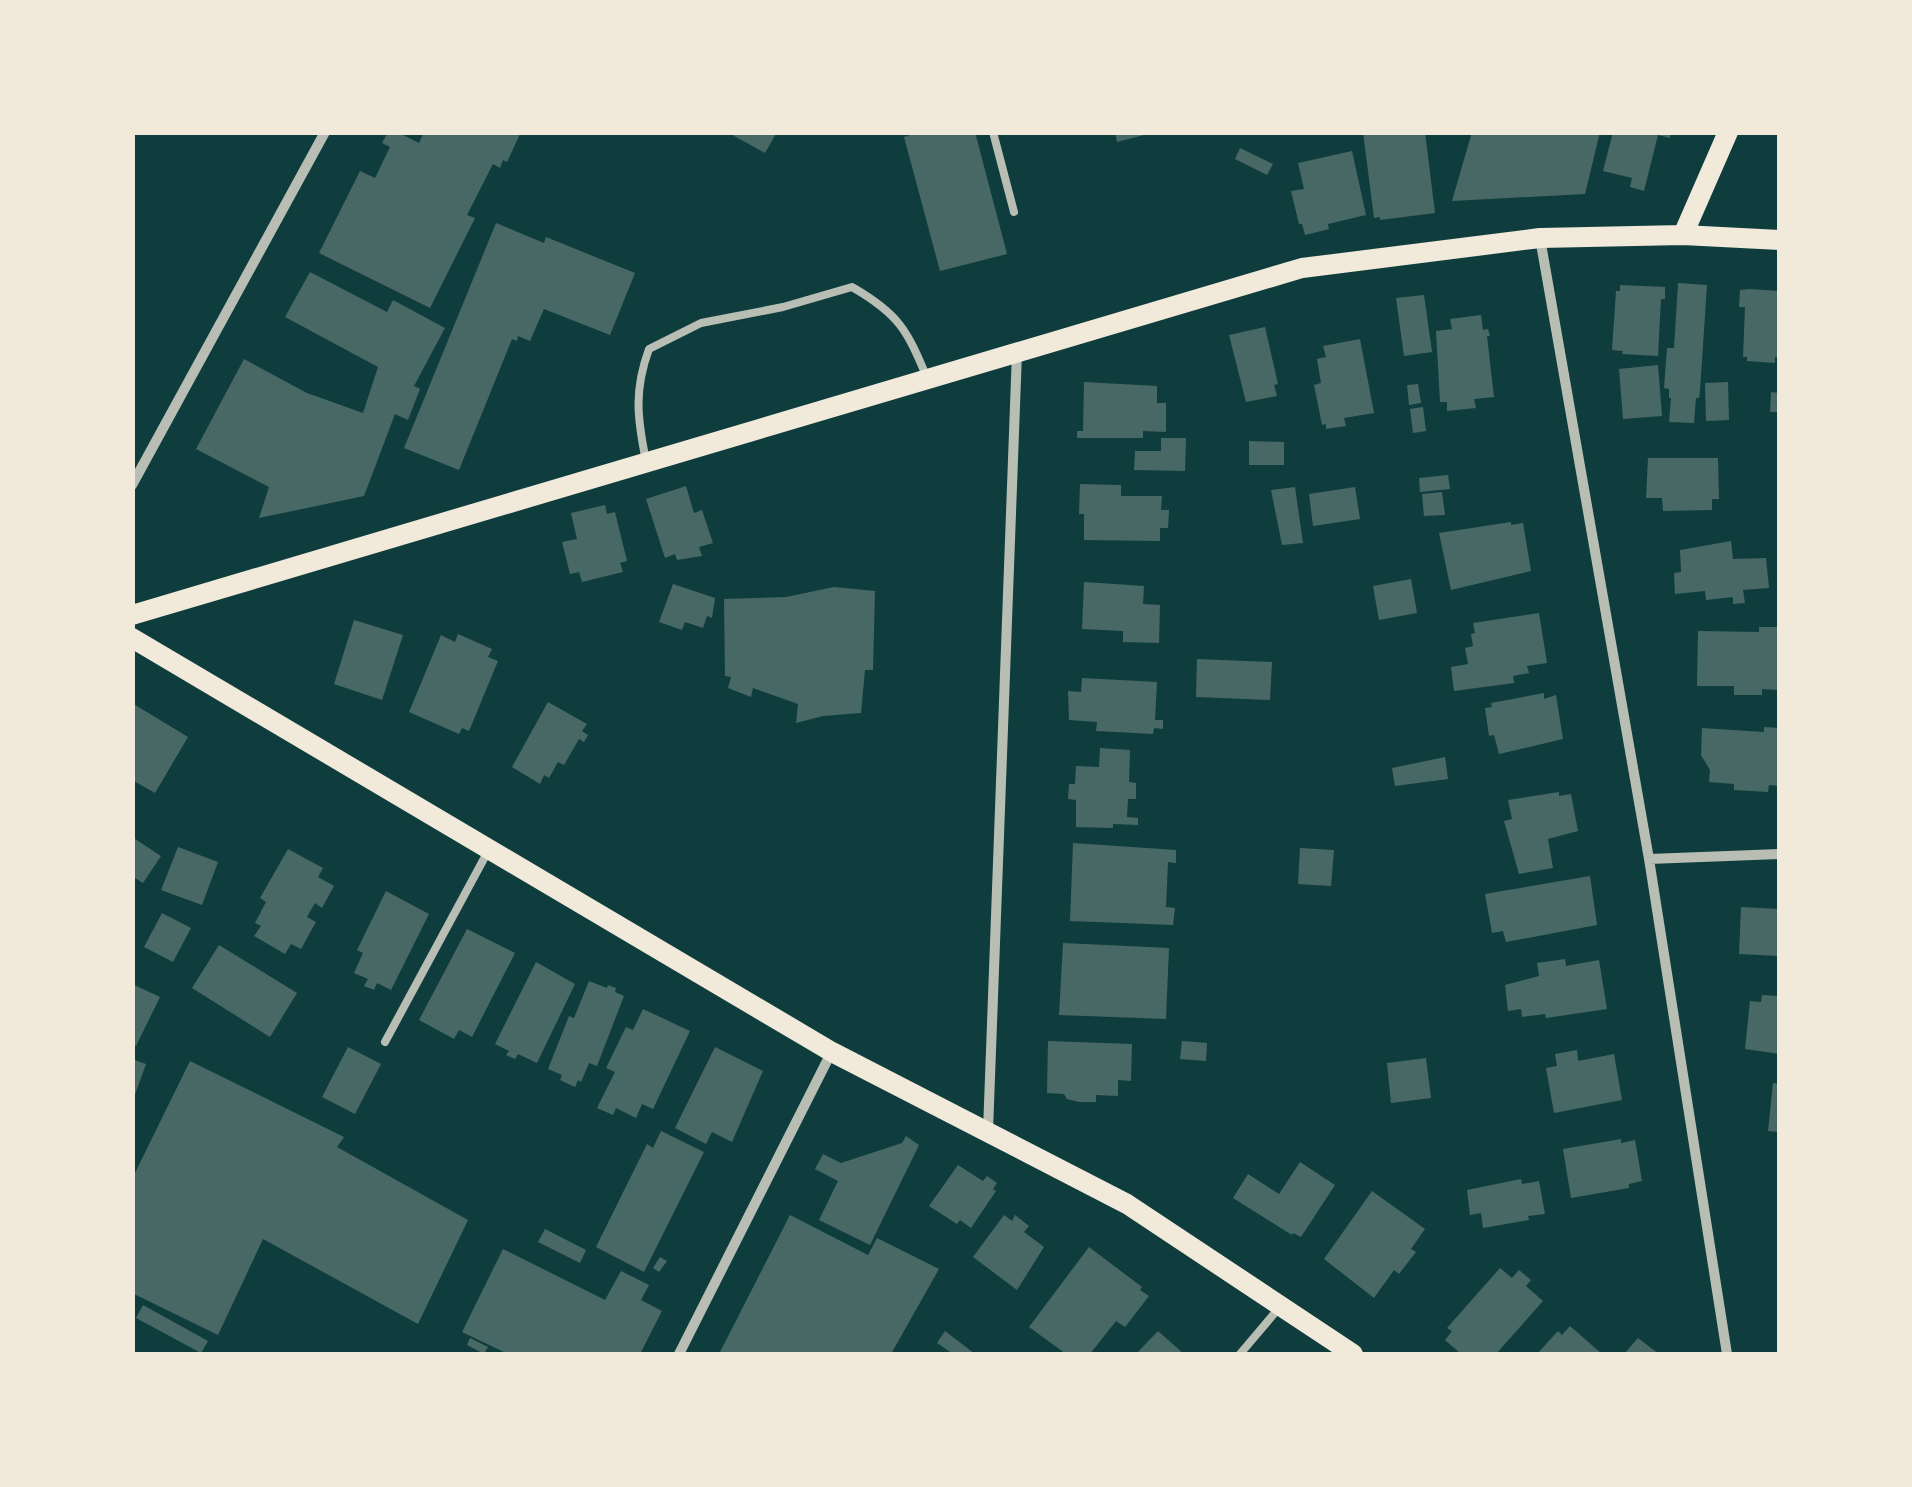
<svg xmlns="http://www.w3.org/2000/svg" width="1912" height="1487" font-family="'Varela Round',sans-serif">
<rect width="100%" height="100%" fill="#0f3d3e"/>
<path fill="#486865" d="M388,132H397L419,143L424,132H521L507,162L503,160L500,168L493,164L467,215L475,218L430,308L319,253L360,171L375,178L390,147L382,143Z
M727,132H777L765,153Z
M920,132H975L1007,254L940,271L904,137Z
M1115,132H1148V134L1117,142Z
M1363,132H1425L1435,213L1380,220V217L1374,218Z
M1472,132H1600L1585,194L1452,201Z
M1613,132H1671L1670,138L1658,135L1644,191L1630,187L1632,178L1603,171Z
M1240,148L1273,164L1267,175L1235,159Z
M1352,151L1366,215L1328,224L1329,229L1305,235L1302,224H1299L1291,191L1304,189L1298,163Z
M496,223L544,243L546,237L635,273L610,335L544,309L530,341L518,336L517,341L512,339L459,470L404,448Z
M310,272L387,312L393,300L445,328L414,386L420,389L408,420L395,414L364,496L259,518L269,487L196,449L244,359L307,393L363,413L378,367L285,317Z
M1678,283L1707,285L1700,391L1699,398H1696L1694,423L1669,422L1671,398H1669V389L1664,388L1667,348H1674Z
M1620,285L1665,287V299H1661L1658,356L1622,354L1623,351L1612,350L1616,291H1620Z
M1749,289L1780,291V357H1775V363L1747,361V357H1743L1745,307H1739L1740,290Z
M1424,295L1432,352L1404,356L1396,298Z
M1481,315L1483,330L1488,329L1490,336H1487L1494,397L1474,399L1476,408L1447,411V402H1440L1436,331L1452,329L1450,319Z
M1265,327L1278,384L1274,385L1277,396L1246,402L1229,335Z
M1360,339L1374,413L1344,418L1346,426L1326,429V424L1322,425L1314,385L1321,383L1317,359L1326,357L1323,346Z
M1658,365L1662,416L1623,419L1619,369Z
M1084,382L1157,386V403H1166V432L1143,431V438H1077V431H1083Z
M1728,382L1729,420L1706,421L1705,383Z
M1418,384L1421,403L1409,405L1407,385Z
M1771,392L1780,393V412H1770Z
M1423,407L1426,431L1413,433L1410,409Z
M1161,438H1186L1185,471L1134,470L1135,451H1161Z
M1249,441L1284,442V465H1249Z
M1648,458H1718L1719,499H1712V510L1663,511L1662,498H1646Z
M1448,475L1450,489L1420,492L1419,478Z
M1080,484L1121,485V496H1162L1161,510H1169L1168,528H1160V541L1084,540V514H1079Z
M686,486L694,513L702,510L713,543L699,547L702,556L677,560L675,554L665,558L646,499Z
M1295,487L1303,543L1282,545L1271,490Z
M1355,487L1360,519L1313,526L1309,494Z
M1442,492L1445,515L1424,516L1422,494Z
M605,505L607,514L615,512L627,561L620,563L623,572L582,582L579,572L570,574L562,542L577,539L571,513Z
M1511,522V525L1523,523L1531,571L1451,590L1439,533Z
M1731,541L1733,559L1766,558L1769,588L1743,590L1745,603L1733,604V597L1706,600L1705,591L1675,594L1674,573L1681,572L1680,550Z
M1411,579L1417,613L1379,620L1373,586Z
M1084,582L1144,586L1143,604L1160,605L1159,643L1123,642V631L1082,629Z
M673,584L715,598L712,618L707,616L703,628L685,622L682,630L659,622Z
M834,587L875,591L873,670H865L861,713L823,716L796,723L798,704L753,688L751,697L728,688L731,677L725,676L724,599L786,597Z
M1539,613L1547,663L1527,666L1529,673L1513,676L1514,683L1454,691L1451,667L1468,664L1465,648L1473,646L1471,634L1475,633L1473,623Z
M354,620L403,635L382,700L334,684Z
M1759,627H1780V690L1762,689V695H1734V686H1697L1698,631L1759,632Z
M458,634L492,649L488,657L498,661L469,731L462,728L459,734L409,712L441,635L455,642Z
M1197,659L1272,662L1270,700L1196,697Z
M1082,678L1157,682L1155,720H1163V729L1154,728L1153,734L1096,731L1097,722L1069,720L1068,691L1081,692Z
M1544,693V699L1556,695L1563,739L1499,754L1494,735L1489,736L1485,708L1492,707L1491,703Z
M548,702L587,724L582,731L588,735L584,742L579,739L564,765L558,762L549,778L544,775L540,784L512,767Z
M132,703L188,737L155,793L132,780Z
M1764,727L1780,728V786L1769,785L1768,792L1734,790V784L1709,782L1710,770L1701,755L1702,728L1764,732Z
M1100,748L1130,750L1129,782L1136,783V799H1128L1127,817L1138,818V825L1113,824V828L1076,827V800L1068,799L1069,784H1075L1076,766L1099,767Z
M1445,757L1448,779L1395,786L1392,768Z
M1559,792V796L1571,794L1578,831L1548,839L1553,868L1519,874L1504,821L1512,819L1508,800Z
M132,837L161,856L143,883L132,876Z
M1073,843L1176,850V863L1168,862L1166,907L1175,908L1173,925L1070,921Z
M178,847L218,862L202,905L161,890Z
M1300,848L1334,850L1331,886L1298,884Z
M288,849L323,868L318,877L334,886L322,908L315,903L307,917L316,922L301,949L291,944L285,954L254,936L261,926L255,923L266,902L260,898Z
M1590,876L1597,925L1506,942L1503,931L1492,933L1485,894Z
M386,891L429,914L391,990L377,983L374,990L364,986L368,979L354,973L363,953L357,950Z
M1741,907L1780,909V956L1739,954Z
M162,913L191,928L173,962L144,947Z
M467,929L515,953L472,1037L459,1030L454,1039L419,1020Z
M1063,943L1169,948L1166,1019L1059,1015Z
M219,945L297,993L270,1037L192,988Z
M1565,959L1566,966L1599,960L1607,1009L1546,1018L1545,1014L1522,1017L1521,1009L1508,1011L1505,985L1539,976L1537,963Z
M536,962L575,984L537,1063L518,1054L515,1059L506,1055L509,1051L495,1044Z
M589,981L607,988L608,985L616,988L615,992L624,996L597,1066L589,1063L581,1082L578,1080L575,1087L560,1080L562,1075L548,1069L569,1016L574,1018Z
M132,984L160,997L136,1046L132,1044Z
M1762,995L1780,996V1054L1745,1049L1750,1001L1761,1002Z
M643,1009L690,1031L653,1109L642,1104L636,1118L616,1108L613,1115L597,1108L615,1072L606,1068L626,1027L633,1030Z
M1048,1041L1132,1044L1131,1081L1118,1080V1096L1096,1095V1102H1079L1067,1099L1064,1094L1047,1093Z
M1182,1041L1207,1043L1206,1061L1180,1059Z
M348,1047L381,1064L355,1114L322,1097Z
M715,1047L763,1071L732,1142L712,1132L706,1144L675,1128Z
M1577,1050L1578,1061L1614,1054L1622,1100L1554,1113L1546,1068L1557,1066L1555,1054Z
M1426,1058L1431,1098L1391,1103L1387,1063Z
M132,1059L146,1064L133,1100H132Z
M190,1061L344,1137L337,1147L468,1220L418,1324L263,1239L218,1335L132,1293V1179Z
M1773,1083L1780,1084V1132L1768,1131Z
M661,1131L704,1152L644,1272L596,1247L647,1144L653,1148Z
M906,1136L919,1145L870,1245L819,1220L838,1181L815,1169L823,1154L841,1163L902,1143Z
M1621,1139V1143L1635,1140L1642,1181L1629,1184V1188L1571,1198L1563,1149Z
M1300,1162L1335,1185L1301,1237L1293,1233L1292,1235L1233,1198L1248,1174L1279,1194Z
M958,1165L983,1181L987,1176L997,1183L993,1189L996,1191L971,1228L960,1220L957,1224L929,1206Z
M1521,1179L1522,1184L1539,1181L1545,1214L1528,1216L1529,1220L1483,1228L1481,1213L1470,1215L1467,1190Z
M1372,1191L1425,1229L1411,1249L1416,1252L1399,1274L1394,1270L1374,1298L1324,1259Z
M790,1215L868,1255L877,1238L939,1269L891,1354H719Z
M1004,1215L1012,1221L1015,1215L1029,1226L1024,1232L1044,1247L1017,1290L973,1257Z
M545,1229L586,1250L580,1263L538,1242Z
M1089,1247L1142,1287L1140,1290L1149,1296L1125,1327L1116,1321L1090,1354H1066L1029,1327Z
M503,1249L605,1300L621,1271L649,1285L641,1300L662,1311L640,1354H508L462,1332Z
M660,1257L667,1261L659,1272L653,1268Z
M1500,1268L1512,1278L1519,1270L1531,1280L1526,1286L1543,1301L1496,1354H1461L1445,1340L1452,1331L1447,1328Z
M143,1305L208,1341L201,1353L136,1318Z
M1570,1326L1602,1354H1537L1558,1331L1562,1335Z
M945,1331L975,1354H953L937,1343Z
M1158,1331L1184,1354H1136Z
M470,1338L488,1347L484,1354L467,1345Z
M1638,1338L1659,1354H1624Z"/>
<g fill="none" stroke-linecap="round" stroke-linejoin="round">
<path stroke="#b8beb3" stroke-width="8" d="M993,132L1014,212
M646,461C637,417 634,390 649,349L701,323L783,307L852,287C899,314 907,330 927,378
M385,1042L487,853
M1240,1354L1279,1308"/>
<path stroke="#b8beb3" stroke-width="10" d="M1540,238L1649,859L1727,1354
M132,485L325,132
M1649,859L1780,854
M988,1131L1017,352
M679,1354L831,1053"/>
<path stroke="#f1e9da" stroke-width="20" d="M1683,235L1728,132
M132,615L1302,268L1540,238L1683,235L1780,240
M132,638L832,1052L1127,1204L1353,1354"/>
</g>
<rect width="1912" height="1487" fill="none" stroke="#f1e9da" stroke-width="270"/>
</svg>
